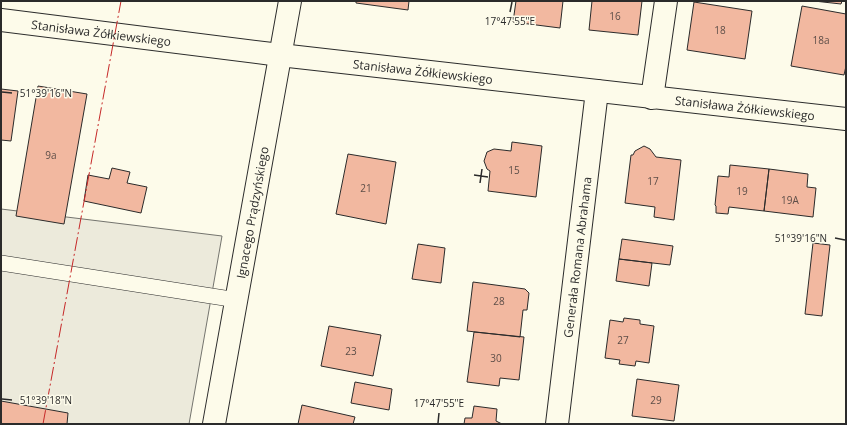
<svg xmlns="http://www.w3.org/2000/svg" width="847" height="425" font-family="'Open Sans',sans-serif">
<rect width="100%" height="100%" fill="#fdfbea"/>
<path fill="#eceadb" stroke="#74746e" d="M1,209L222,236L189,424H1Z"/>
<path fill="#f2b8a0" stroke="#2b2b2b" d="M356,1H409L408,10L356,3Z
M516,1H563L560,28L513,22Z
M592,1H642L638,35L589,30Z
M814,1H842L841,4Z
M694,2L752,11L745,59L687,50Z
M802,6L846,14V66L844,75L791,66Z
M38,86L87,94L64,224L16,216Z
M1,89L18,91L11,141L1,140Z
M512,142L542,146L536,197L488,191L490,171L487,169L484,161L487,152L494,149L511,151Z
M644,146L650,149L656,157L681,160L674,220L654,217L655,207L625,203L631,155H633L635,151Z
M348,154L396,162L386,224L336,214Z
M730,165L769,169L764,211L729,207L728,214L716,213V206L715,205L718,176L729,177Z
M112,168L130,172L127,183L147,187L141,213L84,201L88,175L109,179Z
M769,169L808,174L807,187L816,188L813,217L764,211Z
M622,239L673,246L670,265L619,259Z
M813,243L830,245L822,316L805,314Z
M418,244L445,248L441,283L412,279Z
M619,259L652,263L649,286L616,281Z
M473,282L525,289L529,293L527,310H523L520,337L467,331Z
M624,318L640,320V324L654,326L649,363L636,361L635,366L619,364L620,360L605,358L610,320L623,322Z
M329,326L381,335L373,376L321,366Z
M474,332L524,337L519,380L500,378L499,386L467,382Z
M637,379L679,385L674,421L632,416Z
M355,382L392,389L389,410L351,403Z
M1,401L68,413L67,424H1Z
M302,405L355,417L353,424H298Z
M474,406L497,409L496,421L502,424H464L465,418H472Z"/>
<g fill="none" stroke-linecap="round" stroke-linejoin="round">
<defs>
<path id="service" d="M1,263L237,300"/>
<g id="minor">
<path id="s1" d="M1,20L280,55L846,119"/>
<path d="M652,98L666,1"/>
<path id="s2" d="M214,424L290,1"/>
<path id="s3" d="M557,424L597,91"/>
</g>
</defs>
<use href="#service" stroke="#2b2b2b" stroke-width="16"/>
<use href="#minor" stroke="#2b2b2b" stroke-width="24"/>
<use href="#service" stroke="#fdfbea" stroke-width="15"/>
<use href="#minor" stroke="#fdfbea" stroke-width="22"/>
<path stroke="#c62828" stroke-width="1" stroke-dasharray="14 3 2 3" stroke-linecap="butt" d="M43,424L121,1"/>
</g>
<path fill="none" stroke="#2b2b2b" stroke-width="1.5" d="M510,12L512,2M2,92L12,93M474,175L488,177M480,183L482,169M835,238L845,240M2,399L12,400M438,423L439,413"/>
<g text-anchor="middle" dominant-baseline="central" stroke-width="3" stroke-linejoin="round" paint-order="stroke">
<g font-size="10" fill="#5d4e48">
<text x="615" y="16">16</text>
<text x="720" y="30">18</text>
<text x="821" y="40">18a</text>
<text x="51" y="155">9a</text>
<text x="514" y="170">15</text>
<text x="653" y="181">17</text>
<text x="366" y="188">21</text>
<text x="742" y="191">19</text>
<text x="790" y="200">19A</text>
<text x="499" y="301">28</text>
<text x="623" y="340">27</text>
<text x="351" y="351">23</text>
<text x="496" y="358">30</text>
<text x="656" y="400">29</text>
</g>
<g font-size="12" fill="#2b2b2b" stroke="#fdfbea">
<text stroke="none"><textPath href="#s1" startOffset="101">Stanisława Żółkiewskiego</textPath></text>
<text stroke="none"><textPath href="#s1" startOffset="425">Stanisława Żółkiewskiego</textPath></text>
<text stroke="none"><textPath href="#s1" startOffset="749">Stanisława Żółkiewskiego</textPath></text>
<text stroke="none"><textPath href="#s2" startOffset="215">Ignacego Prądzyńskiego</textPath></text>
<text stroke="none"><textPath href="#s3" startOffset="168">Generała Romana Abrahama</textPath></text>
</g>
</g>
<g font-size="10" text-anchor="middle" fill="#2b2b2b" stroke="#fdfbea" stroke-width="3" stroke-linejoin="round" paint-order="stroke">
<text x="510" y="25">17°47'55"E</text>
<text x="46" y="97">51°39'16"N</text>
<text x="801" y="242">51°39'16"N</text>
<text x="46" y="404">51°39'18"N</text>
<text x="439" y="407">17°47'55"E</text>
</g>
<rect width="847" height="425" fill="none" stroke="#2b2b2b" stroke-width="4"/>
</svg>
